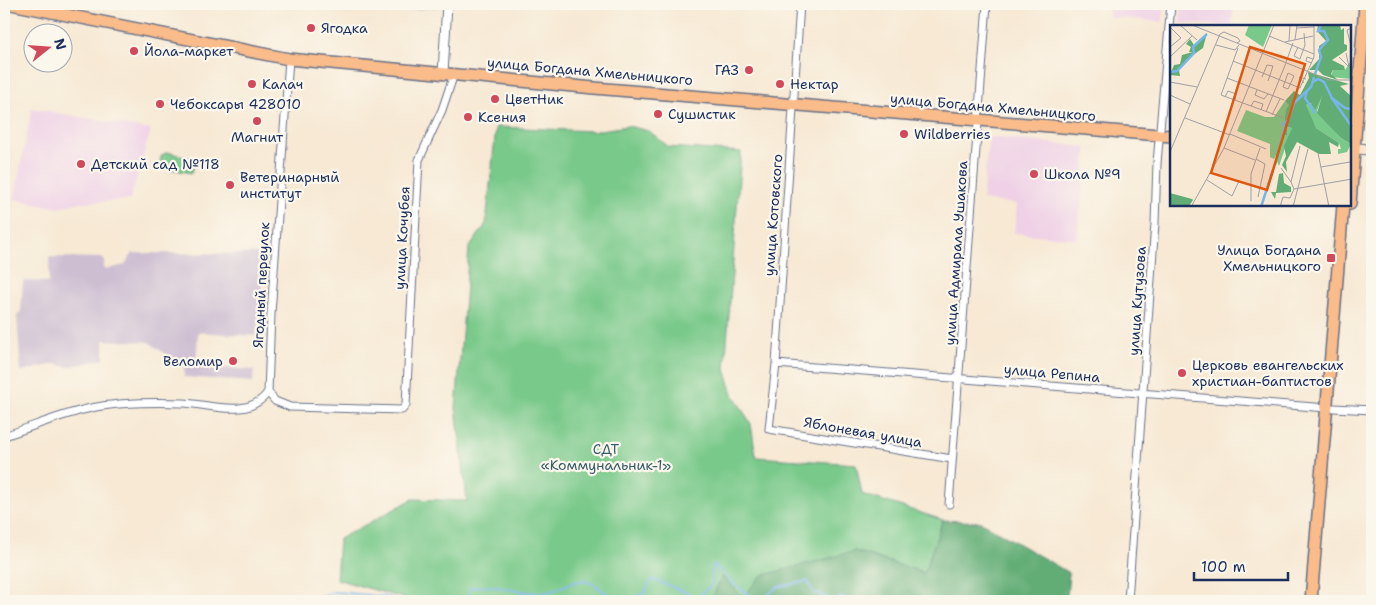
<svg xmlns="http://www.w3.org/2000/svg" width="1376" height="605" font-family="'Shantell Sans',sans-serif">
<rect width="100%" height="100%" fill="#fbf7ec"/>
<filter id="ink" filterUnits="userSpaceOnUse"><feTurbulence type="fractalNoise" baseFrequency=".02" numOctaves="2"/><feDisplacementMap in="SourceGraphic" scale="10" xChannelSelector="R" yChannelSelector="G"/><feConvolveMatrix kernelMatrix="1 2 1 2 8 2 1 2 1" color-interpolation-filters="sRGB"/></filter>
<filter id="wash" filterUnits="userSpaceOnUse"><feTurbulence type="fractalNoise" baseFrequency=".0096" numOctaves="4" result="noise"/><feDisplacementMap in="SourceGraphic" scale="20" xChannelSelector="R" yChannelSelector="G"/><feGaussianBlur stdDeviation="1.12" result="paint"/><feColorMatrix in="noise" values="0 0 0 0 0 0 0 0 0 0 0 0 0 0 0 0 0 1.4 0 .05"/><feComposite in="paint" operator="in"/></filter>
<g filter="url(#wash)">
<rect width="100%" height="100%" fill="#f7e9d4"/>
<path fill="#efd0e6" d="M1109,4H1164L1163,22L1109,17Z
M1181,4H1234L1232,26L1180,23Z
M32,108L151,130L130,200L76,203L59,208L14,199Z
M989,137L1087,147L1077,239L1014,233L1017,204L982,200Z"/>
<path fill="#cdbed2" d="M406,4H440V7L406,11Z
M133,253L266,254L256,336L198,332L196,366L254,370L253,382L184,377V363L172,359L149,342L104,340V359L69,367L54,364L21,372L17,316L21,311L23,281L49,282V257L104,258V270L125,265Z"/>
<path fill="#79c98a" stroke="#4a7c74" d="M628,126L649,131L669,147L741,152L725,369L733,394L751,424L756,457L856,464L862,494L943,520L924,573L855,551L743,597L645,601H413L336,579L339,539L413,499L467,501L456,408L469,248L486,224L496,127L593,131Z
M168,152L195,160L192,173L164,168L160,160L162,155Z"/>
<path fill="#62ad76" stroke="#3e6e6a" d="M943,520L981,522L1069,573L1067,597L1058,601H645L713,597L722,576L743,597L761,576L855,551L924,573Z"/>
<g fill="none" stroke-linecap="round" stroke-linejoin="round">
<path stroke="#78b5ea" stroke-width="2" d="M302,601L335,592L388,597L398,601
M466,601L470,588C500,582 521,596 547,592C560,590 570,580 584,581C597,583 601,591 611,596C622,601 634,598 644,594L652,579L697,597L711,586L713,564L735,585L758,601
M761,601L777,587L808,581L813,592L833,600L844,597L846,601"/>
</g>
</g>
<g filter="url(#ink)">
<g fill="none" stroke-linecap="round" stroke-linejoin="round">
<defs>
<path id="minor" d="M800,4L776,364L769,429L952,459
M776,364L1327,408
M268,392L275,401L290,407L402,410L406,405L419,160L442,110L454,74
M268,392L271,314L289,59
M1334,408L1372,410
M4,436C32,427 62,414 91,408C122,402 152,402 183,403C210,404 249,420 268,392
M949,504L987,4
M1128,601L1155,223L1157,163L1171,4"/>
<path id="tertiary" d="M443,73L447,4"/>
<path id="secondary" d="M1354,148L1372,150"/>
<path id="primary" d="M11,4L289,59L594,88L1171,136
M1350,204L1365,4
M1311,601L1343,205"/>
</defs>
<use href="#minor" stroke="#687087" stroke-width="9"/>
<use href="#tertiary" stroke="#687087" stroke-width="11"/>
<use href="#secondary" stroke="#687087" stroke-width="12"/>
<use href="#primary" stroke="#687087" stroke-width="14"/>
<use href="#minor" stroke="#fff" stroke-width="7"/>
<use href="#tertiary" stroke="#fff" stroke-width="9"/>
<use href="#secondary" stroke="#fde4d0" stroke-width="10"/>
<use href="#primary" stroke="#f9bc8a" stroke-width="11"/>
</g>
</g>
<g fill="#d1495b" stroke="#fbf7ec" stroke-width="2">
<circle cx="311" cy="28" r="5"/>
<circle cx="134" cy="51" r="5"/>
<circle cx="749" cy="70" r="5"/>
<circle cx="252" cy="84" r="5"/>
<circle cx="780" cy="84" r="5"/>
<circle cx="495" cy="99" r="5"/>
<circle cx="160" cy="104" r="5"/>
<circle cx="658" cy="114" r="5"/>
<circle cx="468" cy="117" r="5"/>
<circle cx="257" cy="121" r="5"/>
<circle cx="904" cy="134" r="5"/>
<circle cx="81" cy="164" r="5"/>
<circle cx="1034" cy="174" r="5"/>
<circle cx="230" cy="185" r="5"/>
<rect x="1326" y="253" width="10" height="10" rx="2.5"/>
<circle cx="233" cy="361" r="5"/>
<circle cx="1182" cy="373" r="5"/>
</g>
<g text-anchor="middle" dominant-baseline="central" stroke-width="4.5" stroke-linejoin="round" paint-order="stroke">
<g font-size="14" fill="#1b2f5e" stroke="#fbf7ec" text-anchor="start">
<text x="321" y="28">Ягодка</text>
<text x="144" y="51">Йола-маркет</text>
<text x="739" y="70" text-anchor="end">ГАЗ</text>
<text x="262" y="84">Калач</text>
<text x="790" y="84">Нектар</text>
<text x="505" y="99">ЦветНик</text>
<text x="170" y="104">Чебоксары 428010</text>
<text x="668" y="114">Сушистик</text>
<text x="478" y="117">Ксения</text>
<text x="914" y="134">Wildberries</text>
<text x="257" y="137" text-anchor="middle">Магнит</text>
<text x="91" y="164">Детский сад №118</text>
<text x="1044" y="174">Школа №9</text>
<text x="240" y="177">Ветеринарный<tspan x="240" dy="16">институт</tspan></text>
<text x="1321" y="250" text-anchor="end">Улица Богдана<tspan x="1321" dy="16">Хмельницкого</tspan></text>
<text x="223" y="361" text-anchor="end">Веломир</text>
<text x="1192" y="365">Церковь евангельских<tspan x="1192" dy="16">христиан-баптистов</tspan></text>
</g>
<g font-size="14" fill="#1b2f5e" stroke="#fbf7ec">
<text transform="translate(590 71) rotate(5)">улица Богдана Хмельницкого</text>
<text transform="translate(993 107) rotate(5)">улица Богдана Хмельницкого</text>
<text transform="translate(773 215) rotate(-86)">улица Котовского</text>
<text transform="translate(402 238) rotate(-87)">улица Кочубея</text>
<text transform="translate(956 253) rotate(-86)">улица Адмирала Ушакова</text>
<text transform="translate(261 285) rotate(-87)">Ягодный переулок</text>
<text transform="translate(1137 301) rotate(-86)">улица Кутузова</text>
<text transform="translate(1052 373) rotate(5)">улица Репина</text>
<text transform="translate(863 432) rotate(10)">Яблоневая улица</text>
</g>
<g font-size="14" fill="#375d6b" stroke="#fbf7ec">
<text x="606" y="449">СДТ<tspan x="606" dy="16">«Коммунальник-1»</tspan></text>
</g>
</g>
<g transform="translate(1170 25)">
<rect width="181" height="181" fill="#f7e9d4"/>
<path d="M79,0H102L93,22L75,10ZM181,36V54L161,52L163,45H175ZM153,69L147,86L171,113L181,119L177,127L168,129V124H171L169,118L146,103L140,93L136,80L148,76ZM115,76L120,80L113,110L117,102L122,103L109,141L106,134L107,129L104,134L100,132V119L67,106L76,85L95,92H104Z" fill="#79c98a"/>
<path d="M148,0H170L171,5L174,3V19L177,20V25L162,35L174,41L175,45H163L161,49L168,55L153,50L148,45H139L149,34V21L156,16L147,6ZM37,8L33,23L16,35L9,45L10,51L0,50L4,40L10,39L12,30L23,27H19L21,22L16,19L20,14L24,20ZM138,47L179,59L170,61L181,71V119L171,113L147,88L152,71L145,85L141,78L136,80L146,103L169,118L168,122L159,117L161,129H149L127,117L116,137L117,147L112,140L116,131L114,121L122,103L117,102V110H113L116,85L119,80L115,76L124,66L130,70L139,53ZM113,148L114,158L121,162V167L106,168L105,174L101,167H106L109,149ZM0,168L22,174L23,175L19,181H0Z" fill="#62ad76"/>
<path fill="none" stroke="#78b5ea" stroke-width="2.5" d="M0,47L7,46L24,28L23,22L37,9M145,49L151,32L149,25L158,15L154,6H148L151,0M143,57L148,54L154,57L162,73L175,83L182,84M137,66L135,73L145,88M161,72L182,102M105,140L115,101L113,99L118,95L124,78L141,62L144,52M91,182L103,145"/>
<path fill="none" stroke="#9f9fa5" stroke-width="1" d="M10,0L27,15M22,0L159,55H182M0,2L11,13L0,22M126,3L144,2M182,3L177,5L182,25M99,11L144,29M125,15L127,0M119,16L120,0M115,17L143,11M46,20L65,25L69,20M128,22L124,31L130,34L135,20L134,8M68,23L51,70L114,93M0,32L22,11M169,32L179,42L176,28M63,36L130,63L144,32V0M116,37L123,18M142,38L136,36L137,32L143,34M118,48L124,51L118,64L113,62ZM92,52L97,40L103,41L98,56M57,53L114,75M0,57L27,62M134,58L129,52L136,54M87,65L85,70L94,74L98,69M0,70L20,79M55,72L58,66L66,69L65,75M81,81L84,76L93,79L91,85M96,87L116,38M102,90L110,74M15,93L60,110M60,109L96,124M54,123L85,135M0,127L50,9L54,7L68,13L70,16L67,18M148,128L159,182M86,134L95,139L88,172M151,142L180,137M111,143L121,157M37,155L62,171L69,156M124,164L182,154M124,164L121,157L130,121M81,176V149L90,123M21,182L54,123L104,0M110,182L113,172L120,173L124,164M123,182L138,124"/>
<path fill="#de5710" fill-opacity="0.15" stroke="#de5710" stroke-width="2.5" d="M80,22L135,39L97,165L41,148Z"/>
<rect width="181" height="181" fill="none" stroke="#1b2f5e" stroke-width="2.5"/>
</g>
<rect width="1376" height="605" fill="none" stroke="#fbf7ec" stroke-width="20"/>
<g transform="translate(48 48) rotate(73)"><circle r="24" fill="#fbf7ec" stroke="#a1a7b3"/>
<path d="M0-4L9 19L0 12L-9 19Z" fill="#d1495b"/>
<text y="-8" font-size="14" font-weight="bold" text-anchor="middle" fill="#1b2f5e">N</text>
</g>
<path d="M1194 572v8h94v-8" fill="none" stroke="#1b2f5e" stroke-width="2.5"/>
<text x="1201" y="572" font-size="15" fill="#1b2f5e" stroke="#fbf7ec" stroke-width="4" paint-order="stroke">100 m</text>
</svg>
